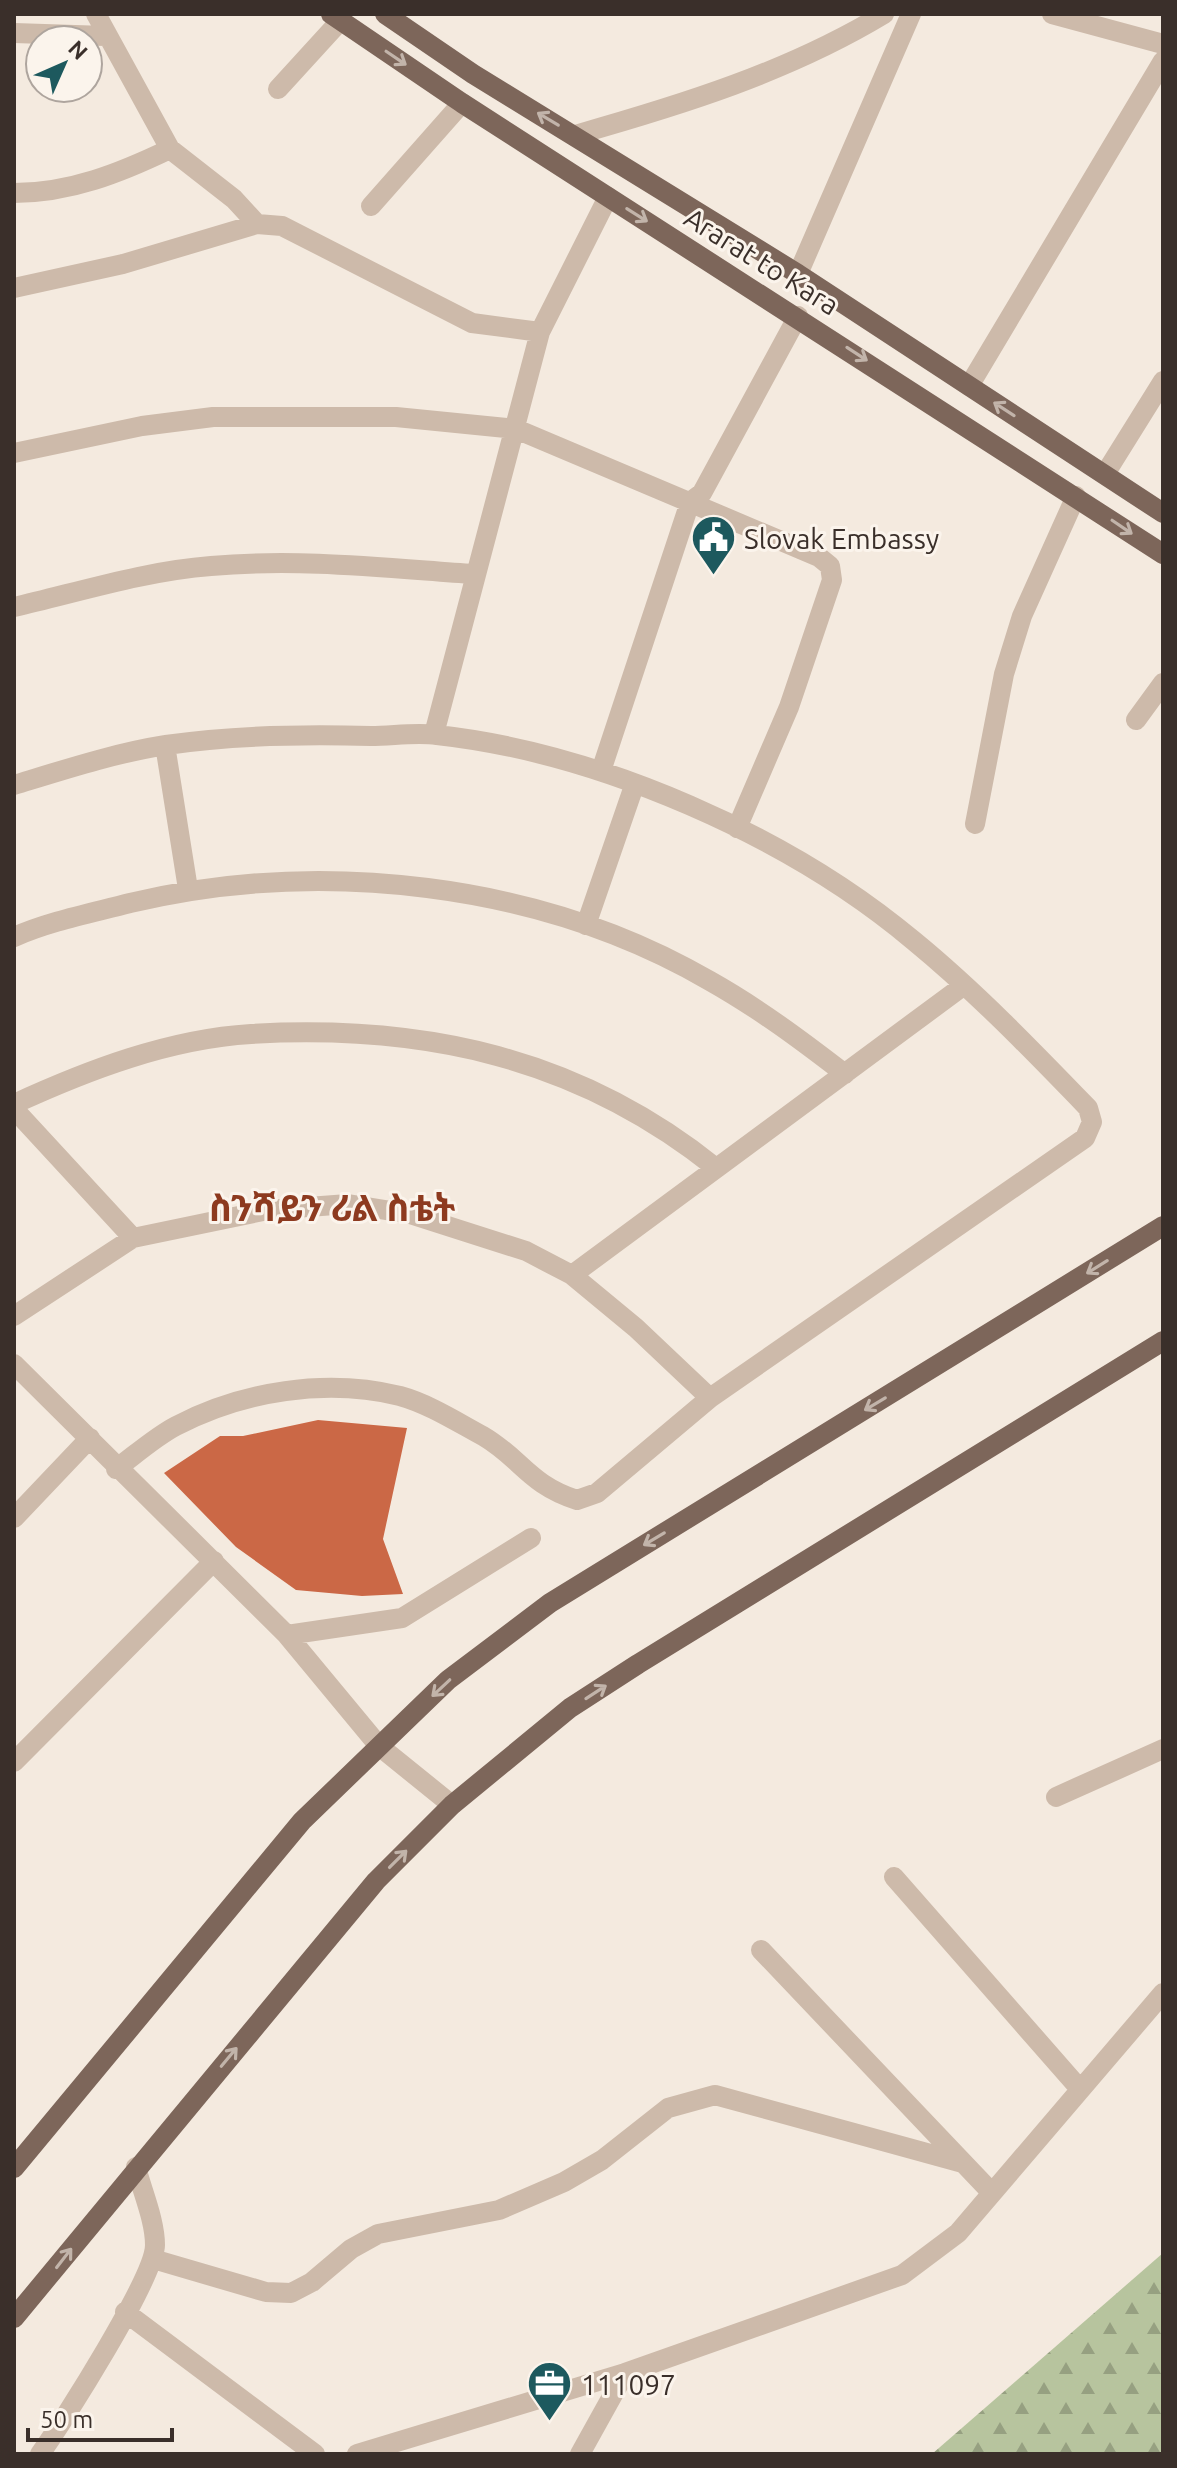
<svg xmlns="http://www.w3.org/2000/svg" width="1177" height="2468" font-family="Ubuntu,'Noto Sans Ethiopic',sans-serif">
<defs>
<pattern id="forest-firs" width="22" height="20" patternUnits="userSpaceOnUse" patternTransform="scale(2)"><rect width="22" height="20" fill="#b7c49e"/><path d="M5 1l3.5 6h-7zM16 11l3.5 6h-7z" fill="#96a081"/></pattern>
</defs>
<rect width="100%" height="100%" fill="#f4eadf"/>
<path fill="url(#forest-firs)" d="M1163,2253V2454H932Z"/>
<path fill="#cb6846" d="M318,1420L407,1428L383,1539L403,1594L362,1596L296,1590L236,1547L164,1473L220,1436H243Z"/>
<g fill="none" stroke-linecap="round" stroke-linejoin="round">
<path stroke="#cdbaaa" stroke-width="20" d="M96,14L170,149L234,199L257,224
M1052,14L1163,44
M14,33L105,36
M278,89L341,20
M575,135C681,105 788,72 884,14
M14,193C70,193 120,173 170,149
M371,206L462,103
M798,274L911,14
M14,288L123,264L257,224L282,226L472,323L540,332
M969,386L1163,61
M14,453L142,426L213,417H396L516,429L819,557L830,566L832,580L789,707L737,828
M1105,474L1163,381
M14,607C79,592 145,571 211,566C299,558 386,568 474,574
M1136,720L1163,683
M434,734L540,332L608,197
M165,745L188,889
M601,771L690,502L702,493L798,316
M14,785C63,770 115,753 166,745C234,735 303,734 371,736C392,736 416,732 437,735C600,753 789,836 914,941C975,991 1033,1051 1088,1108L1092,1122L1085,1138L710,1398L597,1493L577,1500C528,1484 522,1459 483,1436C457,1422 429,1404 400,1396C326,1378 243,1391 176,1426C155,1437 135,1455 116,1469
M975,824L1004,674L1022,616L1076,496
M586,925L634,786
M14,937C50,921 92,913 130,903C320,858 540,882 710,981C758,1008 801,1040 845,1074
M14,1104C88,1070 169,1039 251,1034C425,1024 579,1058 716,1168
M14,1109L133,1238
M14,1316L133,1238L268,1210L348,1204L410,1214L526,1251L572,1275
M14,1364L287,1635L379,1746L452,1805
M710,1398L636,1328L572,1275L963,986
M14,1518L90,1438
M287,1635L402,1618L531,1538
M14,1762L214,1561
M1056,1797L1163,1749
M894,1877L1079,2088
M761,1950L992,2193
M153,2259L266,2292L291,2293L312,2282L351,2249L378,2234L499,2210L564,2182L602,2160L668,2108L715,2095L963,2163
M125,2312L315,2454
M40,2454C63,2422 155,2277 155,2245C155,2220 142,2191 136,2167
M357,2454L625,2373
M580,2454L625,2373L902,2275L958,2233L1163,1993"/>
<path stroke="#7d665a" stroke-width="20" d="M331,14L462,103L1163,554
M385,14L473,74L798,274L1163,513
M14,2168L302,1821L448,1680L550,1603L1163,1226
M14,2318L376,1881L452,1805L570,1708L638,1664L1163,1341"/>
</g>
<defs><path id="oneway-shaft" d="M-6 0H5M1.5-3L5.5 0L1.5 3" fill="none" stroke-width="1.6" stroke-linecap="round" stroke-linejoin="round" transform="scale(2)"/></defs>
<g stroke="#c2b4aa">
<use href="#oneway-shaft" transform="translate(396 58) rotate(34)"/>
<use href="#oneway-shaft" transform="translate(548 119) rotate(-149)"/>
<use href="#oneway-shaft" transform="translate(637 215) rotate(32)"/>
<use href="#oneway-shaft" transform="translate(857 354) rotate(33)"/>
<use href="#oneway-shaft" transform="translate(1004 409) rotate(-147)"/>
<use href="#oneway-shaft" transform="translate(1122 527) rotate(34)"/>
<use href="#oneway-shaft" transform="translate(1097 1267) rotate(148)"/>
<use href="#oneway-shaft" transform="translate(875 1404) rotate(149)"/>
<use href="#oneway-shaft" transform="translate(654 1539) rotate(149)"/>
<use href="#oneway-shaft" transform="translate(441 1688) rotate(137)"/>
<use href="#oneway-shaft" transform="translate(596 1692) rotate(-33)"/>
<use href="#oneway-shaft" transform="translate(398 1859) rotate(-45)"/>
<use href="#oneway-shaft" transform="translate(229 2057) rotate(-50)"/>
<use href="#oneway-shaft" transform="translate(64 2258) rotate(-52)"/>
</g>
<defs>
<symbol id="civic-pin" viewBox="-11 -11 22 30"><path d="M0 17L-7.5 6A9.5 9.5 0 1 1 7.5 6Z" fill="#1d595e" stroke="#fbf4ec"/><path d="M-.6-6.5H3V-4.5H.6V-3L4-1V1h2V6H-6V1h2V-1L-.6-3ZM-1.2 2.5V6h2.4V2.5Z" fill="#fff"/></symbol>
<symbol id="office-pin" viewBox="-11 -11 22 30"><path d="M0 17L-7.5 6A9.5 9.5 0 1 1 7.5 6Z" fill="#1d595e" stroke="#fbf4ec"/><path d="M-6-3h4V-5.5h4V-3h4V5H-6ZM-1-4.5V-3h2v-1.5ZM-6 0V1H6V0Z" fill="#fff"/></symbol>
</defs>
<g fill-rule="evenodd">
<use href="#civic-pin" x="688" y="512" width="51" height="69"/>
<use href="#office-pin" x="524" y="2358" width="51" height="69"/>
</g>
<g text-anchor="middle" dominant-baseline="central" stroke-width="6" stroke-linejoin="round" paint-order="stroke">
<g font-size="28" fill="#3a2f2a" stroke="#fbf4ec">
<text transform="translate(762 261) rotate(32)">Ararat to Kara</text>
</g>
<g font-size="28" fill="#3a2f2a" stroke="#fbf4ec" text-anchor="start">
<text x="744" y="538">Slovak Embassy</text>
<text x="581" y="2384">111097</text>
</g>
<g font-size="36" font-weight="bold" fill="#8d3a1f" stroke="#fbf4ec">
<text x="332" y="1207">ስንሻይን ሪል ስቴት</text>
</g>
</g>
<rect width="1177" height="2468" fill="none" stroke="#3a2f2a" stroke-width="32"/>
<g transform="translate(64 64) rotate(45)"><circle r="38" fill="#fbf4ec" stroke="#aea59e" stroke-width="2"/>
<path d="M0-6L14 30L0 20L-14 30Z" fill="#1d595e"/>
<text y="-12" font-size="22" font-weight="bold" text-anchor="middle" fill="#3a2f2a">N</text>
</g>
<path d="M28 2428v12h144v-12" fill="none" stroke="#3a2f2a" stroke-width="4"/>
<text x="40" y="2428" font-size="24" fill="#3a2f2a" stroke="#fbf4ec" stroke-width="6" paint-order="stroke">50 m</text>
</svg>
